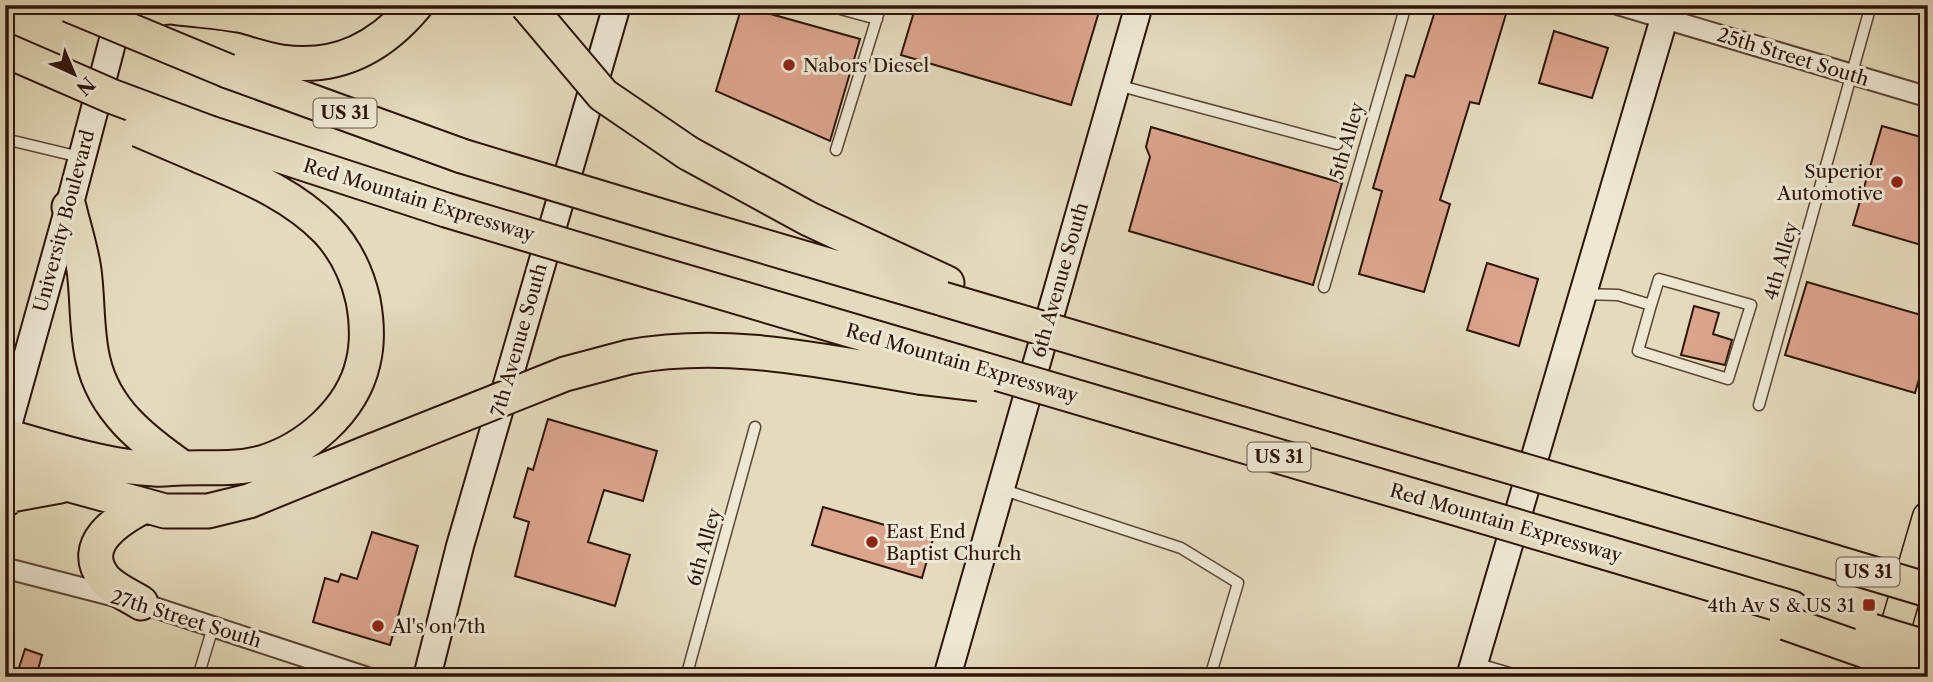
<svg xmlns="http://www.w3.org/2000/svg" width="1933" height="682" font-family="'Libre Caslon Text',serif">
<rect width="100%" height="100%" fill="#e4dabd"/>
<filter id="stains"><feTurbulence type="fractalNoise" baseFrequency=".00286" numOctaves="4"/><feColorMatrix values="0 0 0 0 .2 0 0 0 0 .09 0 0 0 0 .02 0 0 0 .5 -.17"/></filter>
<radialGradient id="worn" r=".72"><stop offset=".6" stop-color="#630" stop-opacity="0"/><stop offset="1" stop-color="#630" stop-opacity=".3"/></radialGradient>
<path fill="#dba48d" stroke="#2d1508" stroke-width="2" d="M916,5H928L947,11L949,5H1101L1071,105L901,55Z
M1437,5H1475L1506,14L1479,104L1470,102L1440,200L1450,204L1424,292L1359,274L1382,191L1373,188L1406,75L1414,77Z
M742,6L860,39L830,141L716,91Z
M1554,31L1608,48L1592,98L1539,83Z
M1882,126L1928,139V247L1853,225Z
M1151,127L1342,183L1313,285L1129,231L1150,157L1146,147Z
M1487,263L1538,279L1519,346L1467,330Z
M1807,282L1928,317V348L1915,393L1785,355Z
M1694,306L1719,313L1713,334L1732,340L1725,365L1681,355Z
M548,419L657,451L643,501L604,490L588,542L630,555L615,606L515,576L529,522L514,517L528,468L533,470Z
M823,507L933,539L922,578L812,545Z
M372,532L418,546L390,645L313,622L325,578L338,582L341,574L357,579Z
M25,649L42,655L36,677H16Z"/>
<g fill="none" stroke-linecap="round" stroke-linejoin="round">
<defs>
<path id="lane" d="M826,5L877,19
M1117,85L1337,144
M5,139L80,157
M836,150L881,5
M1324,287L1406,5
M1583,294L1618,295L1651,305L1659,279L1751,305L1728,379L1638,351L1651,305
M1759,405L1871,5
M1001,489L1181,548L1238,583L1210,677
M1475,663L1523,677
M198,677L213,627
M686,677L755,427"/>
<path id="street" d="M1619,5L1928,97
M5,568L141,603L366,677"/>
<path id="secondary" d="M5,436L69,207L122,5
M427,677L460,546L617,5
M947,677L1139,5
M1470,677L1668,5"/>
<path id="primary" d="M1881,677L1928,517"/>
<path id="highway" d="M170,42C191,45 213,46 235,50C250,54 266,60 282,62C338,70 381,47 416,5
M228,71L462,156
M210,133L446,210
M688,153L809,219L947,283
M69,207C74,228 81,249 84,270C88,299 86,331 93,360C104,410 143,440 183,468
M671,219L940,298
M656,273L928,353
M629,357C729,339 821,361 919,377
M1153,361L1436,445
M1138,415L1421,498
M5,436C54,449 105,467 155,469C164,470 173,468 182,468C209,467 234,470 261,463C306,450 352,411 363,363C368,343 367,321 363,300C357,274 346,250 327,230C292,194 246,176 200,156
M5,467L165,511H208L249,501L374,450
M5,500L11,495L60,486
M1624,500L1808,554
M1607,553L1792,608
M141,603C130,596 112,588 104,578C78,544 119,519 144,506"/>
</defs>
<use href="#lane" stroke="#5b4635" stroke-width="13"/>
<use href="#street" stroke="#5b4635" stroke-width="23"/>
<use href="#secondary" stroke="#2d1508" stroke-width="30"/>
<use href="#primary" stroke="#2d1508" stroke-width="33"/>
<use href="#highway" stroke="#2d1508" stroke-width="37"/>
<use href="#lane" stroke="#ede7d4" stroke-width="10"/>
<use href="#street" stroke="#ede7d4" stroke-width="19"/>
<use href="#secondary" stroke="#ede7d4" stroke-width="26"/>
<use href="#primary" stroke="#e4dabd" stroke-width="30"/>
<use href="#highway" stroke="#e4dabd" stroke-width="33"/>
<defs>
<path id="highway-bridge" d="M69,5L228,71
M527,5L603,95L688,153
M5,50L111,96L210,133
M139,130L200,156
M462,156L671,219
M446,210L656,273
M943,299L1153,361
M928,353L1138,415
M919,377L979,384
M1436,445L1624,500
M374,450L565,374L629,357
M1421,498L1607,553
M1808,554L1928,590
M1786,623L1928,673
M1872,631L1928,648"/>
</defs>
<use href="#highway-bridge" stroke="#2d1508" stroke-width="37" stroke-linecap="butt"/>
<use href="#highway-bridge" stroke="#e4dabd" stroke-width="33"/>
</g>
<g fill="#8f2418" stroke="#ede7d4" stroke-width="2.5">
<circle cx="789" cy="65" r="7"/>
<circle cx="1897" cy="182" r="7"/>
<circle cx="872" cy="542" r="7"/>
<rect x="1862" y="598" width="14" height="14" rx="3.5"/>
<circle cx="378" cy="626" r="7"/>
</g>
<g text-anchor="middle" dominant-baseline="central" stroke-width="6" stroke-linejoin="round" paint-order="stroke">
<g fill="#ede7d4" stroke="#675445" stroke-width="2">
<rect x="313.5" y="98.5" width="63" height="29" rx="5"/>
<rect x="1247.5" y="442.5" width="63" height="29" rx="5"/>
<rect x="1836.5" y="557.5" width="63" height="29" rx="5"/>
</g>
<g font-size="18" font-weight="bold" fill="#2d1508">
<text x="345" y="113">US 31</text>
<text x="1279" y="457">US 31</text>
<text x="1868" y="572">US 31</text>
</g>
<g font-size="19" fill="#2d1508" stroke="#ede7d4">
<text transform="translate(1793 57) rotate(17)">25th Street South</text>
<text transform="translate(1347 141) rotate(-74)">5th Alley</text>
<text transform="translate(419 200) rotate(17)">Red Mountain Expressway</text>
<text transform="translate(64 221) rotate(-75)">University Boulevard</text>
<text transform="translate(1781 261) rotate(-74)">4th Alley</text>
<text transform="translate(1060 280) rotate(-74)">6th Avenue South</text>
<text transform="translate(519 340) rotate(-74)">7th Avenue South</text>
<text transform="translate(962 363) rotate(16)">Red Mountain Expressway</text>
<text transform="translate(1506 523) rotate(16)">Red Mountain Expressway</text>
<text transform="translate(704 547) rotate(-74)">6th Alley</text>
<text transform="translate(186 619) rotate(17)">27th Street South</text>
</g>
<g font-size="19" fill="#2d1508" stroke="#ede7d4" text-anchor="start">
<text x="803" y="65">Nabors Diesel</text>
<text x="1883" y="171" text-anchor="end">Superior<tspan x="1883" dy="22">Automotive</tspan></text>
<text x="886" y="531">East End<tspan x="886" dy="22">Baptist Church</tspan></text>
<text x="1855" y="605" text-anchor="end">4th Av S &amp; US 31</text>
<text x="392" y="626">Al's on 7th</text>
</g>
</g>
<rect width="1933" height="682" fill="none" stroke="#e4dabd" stroke-width="28"/>
<rect x="7" y="7" width="1919" height="668" fill="none" stroke="#2d1508" stroke-width="3.5"/>
<rect x="14" y="14" width="1905" height="654" fill="none" stroke="#2d1508" stroke-width="2"/>
<g transform="translate(74 74) rotate(136)" stroke="#ede7d4" stroke-width="5" paint-order="stroke">
<path d="M0-5L12 26L0 18L-12 26Z" fill="#2d1508"/>
<text y="-10" font-size="19" font-weight="bold" text-anchor="middle" fill="#2d1508">N</text>
</g>
<rect width="100%" height="100%" filter="url(#stains)"/>
<rect width="100%" height="100%" fill="url(#worn)"/>
</svg>
